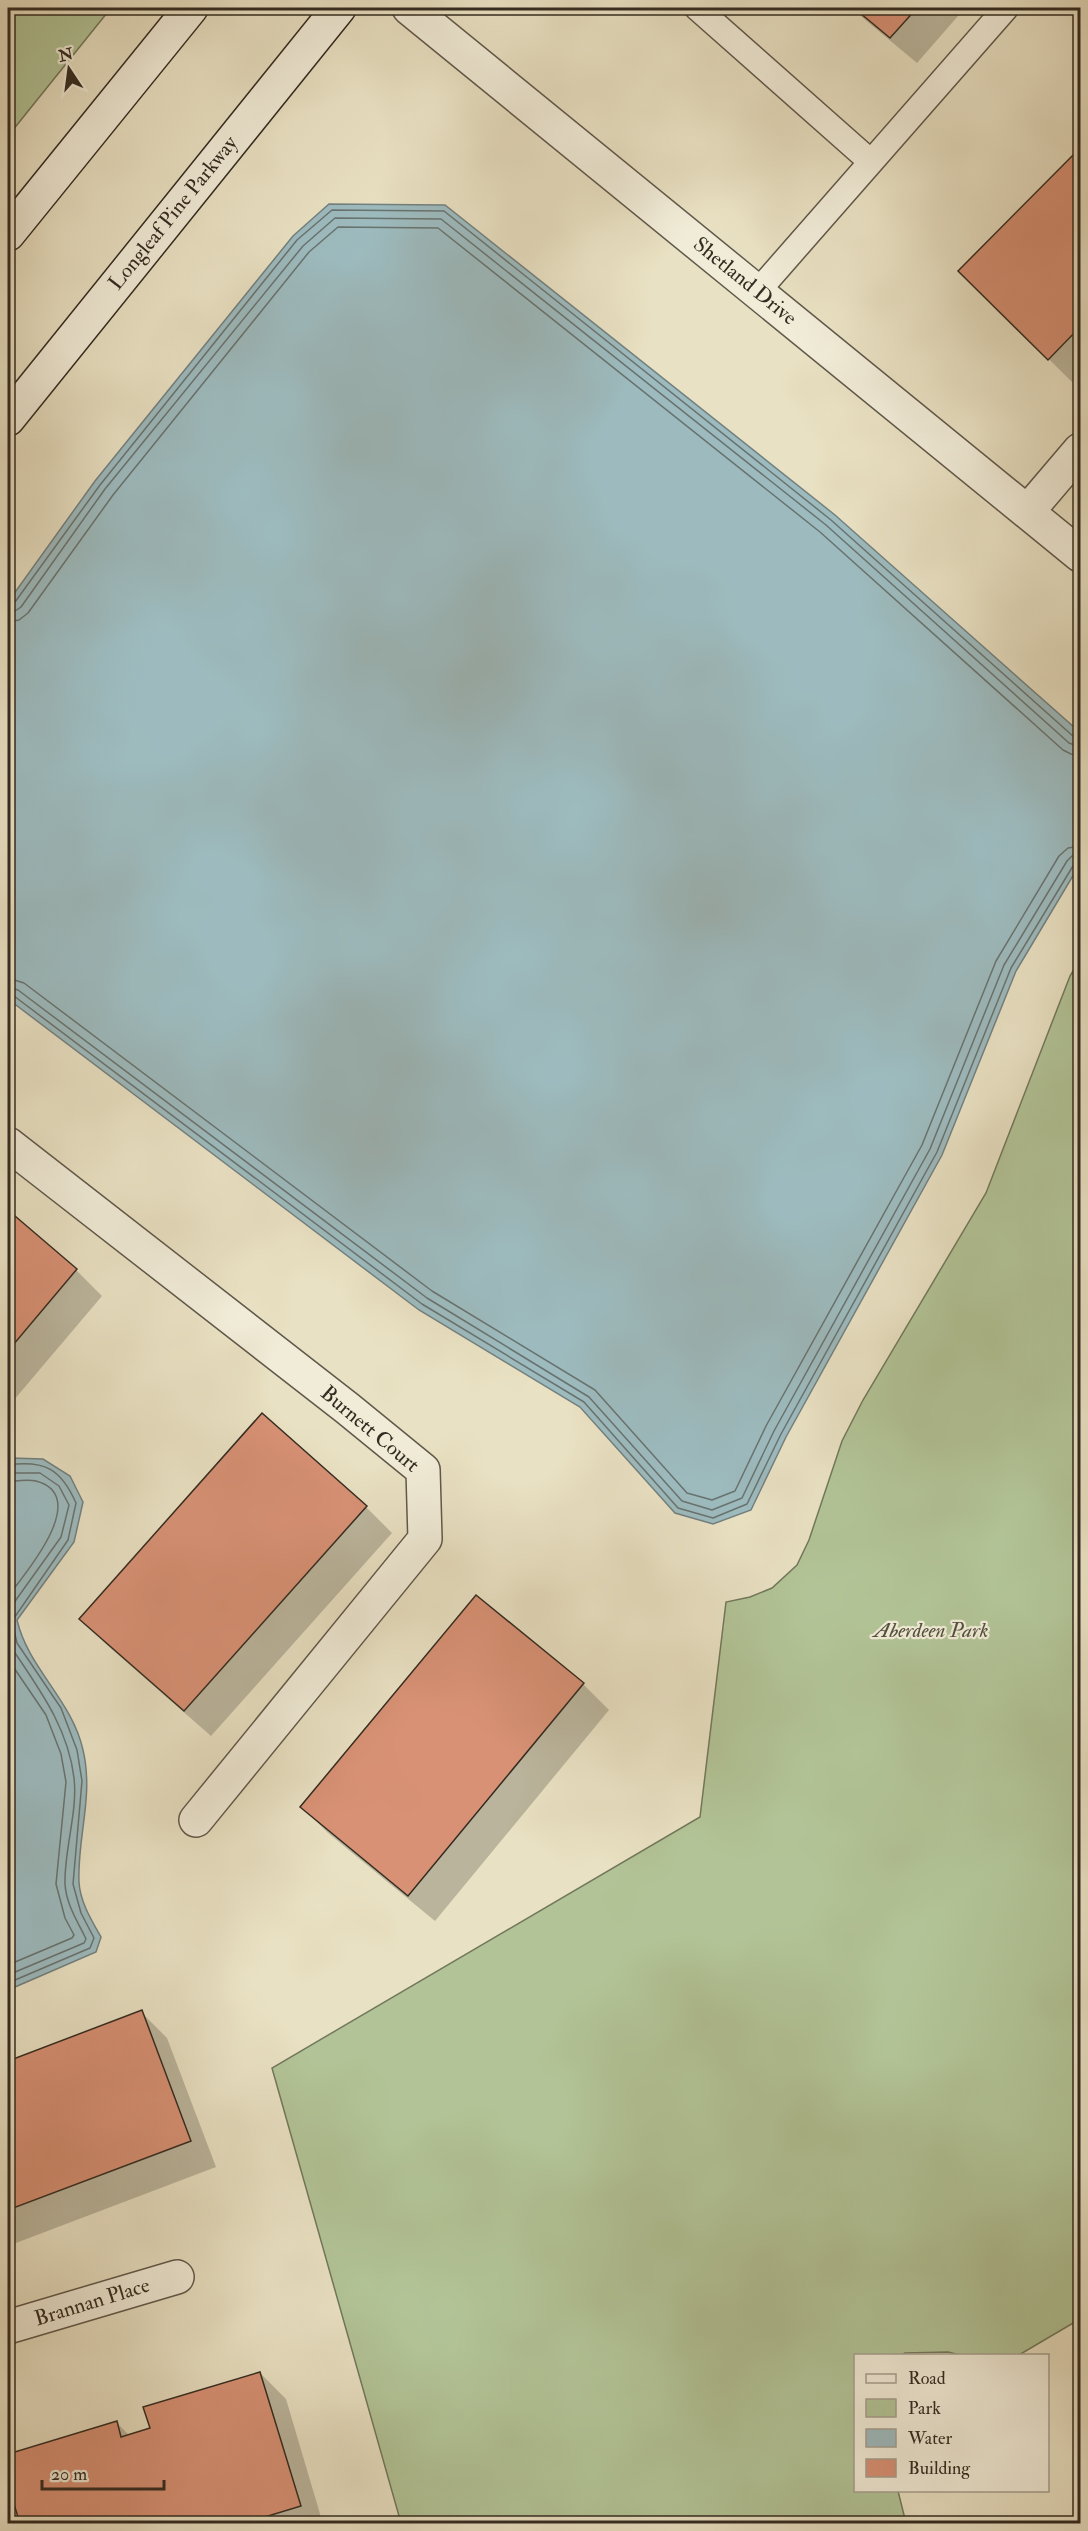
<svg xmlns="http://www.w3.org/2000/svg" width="1088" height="2531" font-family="'IM FELL Double Pica',serif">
<rect width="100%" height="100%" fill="#e9e1c3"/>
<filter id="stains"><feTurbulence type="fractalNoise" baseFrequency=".00333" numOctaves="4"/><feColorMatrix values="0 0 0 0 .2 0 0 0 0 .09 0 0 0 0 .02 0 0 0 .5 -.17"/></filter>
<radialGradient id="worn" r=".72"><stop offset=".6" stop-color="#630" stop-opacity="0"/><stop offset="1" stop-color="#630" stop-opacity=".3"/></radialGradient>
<path fill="#b2c497" stroke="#72785c" stroke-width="1.5" d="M8,8H111L8,136Z
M1080,959V2319L1019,2355H960L948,2352L905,2353L900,2356H856V2490L898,2491L905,2519L888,2524L401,2523L272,2068L700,1817L726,1602L750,1597L772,1588L797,1565L809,1540L842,1441L863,1400L986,1193L1070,976Z"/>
<path fill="#9dbbbf" stroke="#738180" stroke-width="1.5" d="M329,204L445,205L835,515L1075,728L1080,737V864L1016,971L942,1155L786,1437L751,1510L713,1524L675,1513L580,1407L419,1310L8,999V602L95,481L293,236Z
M11,1458L43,1459L70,1476L83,1502L74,1542L17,1620C28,1668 72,1700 83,1750C94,1797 77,1837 79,1882C80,1902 92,1921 101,1937L96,1952L8,1990V1461Z"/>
<path fill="#0003" d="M851,8H965L917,63Z
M1080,151V379L1075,385L960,271Z
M8,1212L76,1270L102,1296L8,1407Z
M366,1507L392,1533L211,1736L107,1645L81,1619Z
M583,1684L609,1710L435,1921L328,1833L302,1807Z
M141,2012L167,2038L216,2167L8,2246V2062Z
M260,2373L286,2399L323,2524H21L8,2478V2455L116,2422L130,2436L152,2429Z"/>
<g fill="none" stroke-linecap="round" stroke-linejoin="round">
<path stroke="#687370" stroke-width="1.5" d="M8,605L15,602L100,485L297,240L332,210L444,211L831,520L1074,737L1080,739
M8,613L15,611L21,607L105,489L303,246L335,218L441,219L826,525L1069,743L1080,747
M8,622L19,620L28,613L113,495L309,252L338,227L438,228L820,532L1063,750L1071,754L1080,756
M8,978L24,983L432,1291L595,1390L687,1493L712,1500L735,1491L766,1426L922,1145L996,961L1059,856L1068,848L1080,846
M8,987L18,990L427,1298L589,1397L682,1501L712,1510L742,1498L774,1431L930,1149L1004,965L1067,861L1072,856L1080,855
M8,994L14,996L422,1304L584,1402L678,1508L713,1518L747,1504L781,1434L937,1152L1011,968L1073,866L1080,862
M8,1465C45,1460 61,1469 76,1503L68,1540L12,1621L17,1643L61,1708L77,1750L82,1781L73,1884L81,1913L94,1938L90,1948L8,1983
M8,1473H40L59,1486L69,1505L61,1537L8,1611
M8,1482C16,1481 27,1479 36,1481C92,1496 25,1574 8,1596
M8,1637L11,1647C39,1689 68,1727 74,1778C78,1811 64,1850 65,1884C66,1904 78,1922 86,1939L84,1943L8,1975
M8,1659L46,1715L61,1754L66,1782L56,1884L65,1918L74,1935L72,1938L8,1965"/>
</g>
<path fill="#d89175" stroke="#332b21" stroke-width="1.5" d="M854,8H917L890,38Z
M1080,148V327L1048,360L958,271Z
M8,1210L77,1269L8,1351Z
M262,1413L367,1506L184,1711L79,1619Z
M476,1595L584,1683L408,1896L300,1807Z
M142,2010L191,2141L8,2210V2061Z
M260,2372L301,2506L242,2524H20L8,2484V2454L117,2421L121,2437L150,2428L143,2407Z"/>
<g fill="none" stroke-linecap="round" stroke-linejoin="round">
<defs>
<path id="lane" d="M697,8L871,162
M758,291L1006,8"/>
<path id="street" d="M409,8L1080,555
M1028,511L1080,450
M8,1144L347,1408L423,1470L425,1539L196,1820
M8,2327L177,2277"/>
<path id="secondary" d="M8,234L191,8
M8,419L339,8"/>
</defs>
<use href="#lane" stroke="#60584a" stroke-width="27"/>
<use href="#street" stroke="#60584a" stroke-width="36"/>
<use href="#secondary" stroke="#332b21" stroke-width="36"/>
<use href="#lane" stroke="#f1ecd8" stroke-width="24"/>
<use href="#street" stroke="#f1ecd8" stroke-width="33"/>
<use href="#secondary" stroke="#f1ecd8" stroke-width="33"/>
</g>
<g text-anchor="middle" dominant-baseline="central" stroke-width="4.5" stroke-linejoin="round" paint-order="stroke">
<g font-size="21" fill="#332b21" stroke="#f1ecd8">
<text transform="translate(173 213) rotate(-51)">Longleaf Pine Parkway</text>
<text transform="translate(745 281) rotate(39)">Shetland Drive</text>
<text transform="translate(370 1429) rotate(40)">Burnett Court</text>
<text transform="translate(92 2302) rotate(-17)">Brannan Place</text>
</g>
<g font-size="21" font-style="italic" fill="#53513e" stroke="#f1ecd8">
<text x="931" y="1630">Aberdeen Park</text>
</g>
</g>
<rect width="1088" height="2531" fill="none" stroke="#e9e1c3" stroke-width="30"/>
<rect x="9" y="9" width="1070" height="2513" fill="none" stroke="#332b21" stroke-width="3"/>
<rect x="15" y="15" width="1058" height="2501" fill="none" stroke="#332b21" stroke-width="1.5"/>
<rect x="854" y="2354" width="195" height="138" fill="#f1ecd8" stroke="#a59f8f" stroke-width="1.5"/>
<rect x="866" y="2374" width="30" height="9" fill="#f1ecd8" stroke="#a59f8f" stroke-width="1.5"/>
<text x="908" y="2384" font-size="18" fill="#332b21">Road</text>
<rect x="866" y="2399" width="30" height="18" fill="#b2c497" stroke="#a59f8f" stroke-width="1.5"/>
<text x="908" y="2414" font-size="18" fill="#332b21">Park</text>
<rect x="866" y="2429" width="30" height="18" fill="#9dbbbf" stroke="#a59f8f" stroke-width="1.5"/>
<text x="908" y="2444" font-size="18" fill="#332b21">Water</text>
<rect x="866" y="2459" width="30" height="18" fill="#d89175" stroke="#a59f8f" stroke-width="1.5"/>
<text x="908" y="2474" font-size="18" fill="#332b21">Building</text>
<g transform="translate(69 69) rotate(347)" stroke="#f1ecd8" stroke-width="4.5" paint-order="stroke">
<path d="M0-4.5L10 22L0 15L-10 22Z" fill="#332b21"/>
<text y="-9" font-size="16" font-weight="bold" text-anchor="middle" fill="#332b21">N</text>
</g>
<path d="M42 2480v9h122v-9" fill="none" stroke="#332b21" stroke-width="3"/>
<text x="51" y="2480" font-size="18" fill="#332b21" stroke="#f1ecd8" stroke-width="4.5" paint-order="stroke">20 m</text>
<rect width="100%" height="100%" filter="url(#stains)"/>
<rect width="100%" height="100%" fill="url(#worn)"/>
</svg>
